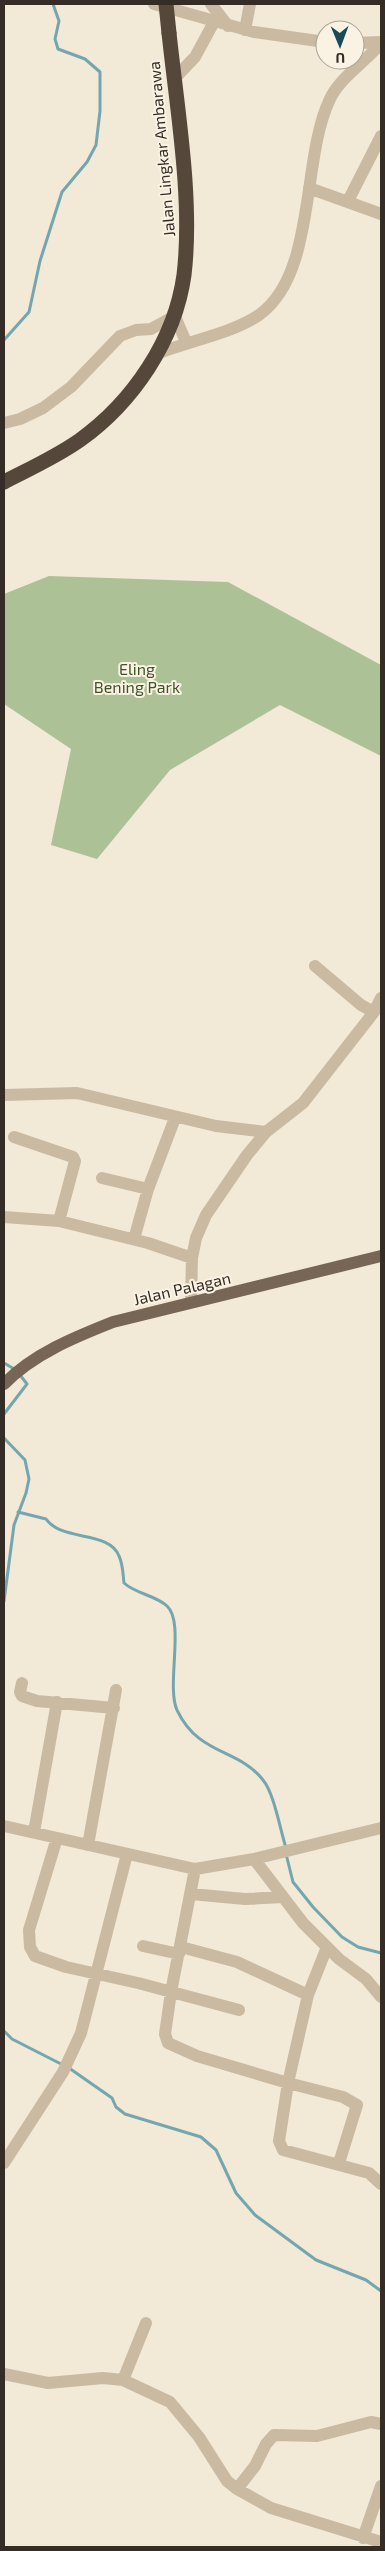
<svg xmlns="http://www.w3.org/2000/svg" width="385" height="2551" font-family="'Exo 2',sans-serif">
<rect width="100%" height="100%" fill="#f2e9d6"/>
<path fill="#adc196" d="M49,576L228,582L381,665V756L280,705L170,770L97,859L51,845L71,749L4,704V594Z"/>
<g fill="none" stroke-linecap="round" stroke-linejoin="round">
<path stroke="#74a6b0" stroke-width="3" d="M4,340L29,312L40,261L62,192L87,162L96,145L100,111V72L85,59L58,49L55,39L59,21L53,4
M4,1363L16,1370
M4,1414L27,1384L20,1375
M4,1438L25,1460L29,1479L26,1493L14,1525L4,1601
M18,1512L46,1519C62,1542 109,1530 119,1556C123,1564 123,1575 124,1583C136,1594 155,1595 167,1606C185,1622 166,1686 177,1710C199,1756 238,1748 263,1780C274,1793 280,1829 286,1848
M286,1854L293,1882L313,1907L342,1937L358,1947L381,1953
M4,2031L12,2039L63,2065
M69,2068L112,2098L116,2107L125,2114L201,2137L216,2150L236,2193L255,2215L316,2260L366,2280L381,2291"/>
<path stroke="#cabaa2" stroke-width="12" d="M154,4L254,32L325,42
M211,4L228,26
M245,30L250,4
M355,43L381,42
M174,79L195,57L214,22
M309,188L381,214
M348,201L381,136
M174,314L186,342
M156,354C188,341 231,334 259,315C317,274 301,158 330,99C340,77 366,62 381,43
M4,423L20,419L43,408L71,387L120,336L136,330L151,329L173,317
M315,966L361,1005L374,1012
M4,1095L77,1093L216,1126L266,1132
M14,1137L73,1157L75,1161L59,1221
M102,1178L148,1189
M4,1217L59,1221L148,1243L192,1258
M134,1239L148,1189L175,1118
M191,1302L192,1258L196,1238L206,1215L247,1155L266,1132L303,1103L374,1012L381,998
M22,1683L20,1692L22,1696L37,1701L114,1708
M4,1826L195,1869L254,1859L381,1828
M34,1832L57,1702
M57,1838L29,1930L30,1947L35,1956L66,1967L138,1983L239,2010
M88,1845L116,1690
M254,1859L303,1923L339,1959L366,1979L381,1997
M195,1869L171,1992L165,2034L168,2043L197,2056L288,2083L279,2141L283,2150L369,2173L381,2184
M191,1894L245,1899L283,1897
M143,1946L179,1954
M181,1947L237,1962L308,1995L288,2083L343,2097L357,2105L339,2163
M308,1995L327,1947
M4,2163L63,2072L81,2033L127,1854
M4,2374L48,2383L103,2378L123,2380L170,2402L199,2437L227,2481L237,2489
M123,2380L146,2323
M381,2424L371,2422L317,2436L274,2435L266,2444L255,2466L237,2489L271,2508L381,2542
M363,2538L381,2486"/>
<path stroke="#776555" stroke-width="12" d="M4,1384C33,1354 75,1337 113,1322L381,1256"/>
<path stroke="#56473b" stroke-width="15" d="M4,482C29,469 56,457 80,440C133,402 175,340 184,275C193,200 177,109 169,33"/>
<path stroke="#56473b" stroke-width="15" d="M166,4L169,33"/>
</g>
<g text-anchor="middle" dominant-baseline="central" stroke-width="4" stroke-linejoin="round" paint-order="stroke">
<g font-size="16" fill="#342c25" stroke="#faf2e3">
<text transform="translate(161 149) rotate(-95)">Jalan Lingkar Ambarawa</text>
<text transform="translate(182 1288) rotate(-13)">Jalan Palagan</text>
</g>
<g font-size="16" fill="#3e5427" stroke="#faf2e3">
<text x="137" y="668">Eling<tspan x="137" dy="18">Bening Park</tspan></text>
</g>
</g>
<rect width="385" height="2551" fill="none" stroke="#342c25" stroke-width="10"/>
<g transform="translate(340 45) rotate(179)"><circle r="24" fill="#faf2e3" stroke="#aba397"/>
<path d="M0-4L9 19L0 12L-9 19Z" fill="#194b58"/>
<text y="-8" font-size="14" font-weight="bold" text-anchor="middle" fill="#342c25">U</text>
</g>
</svg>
